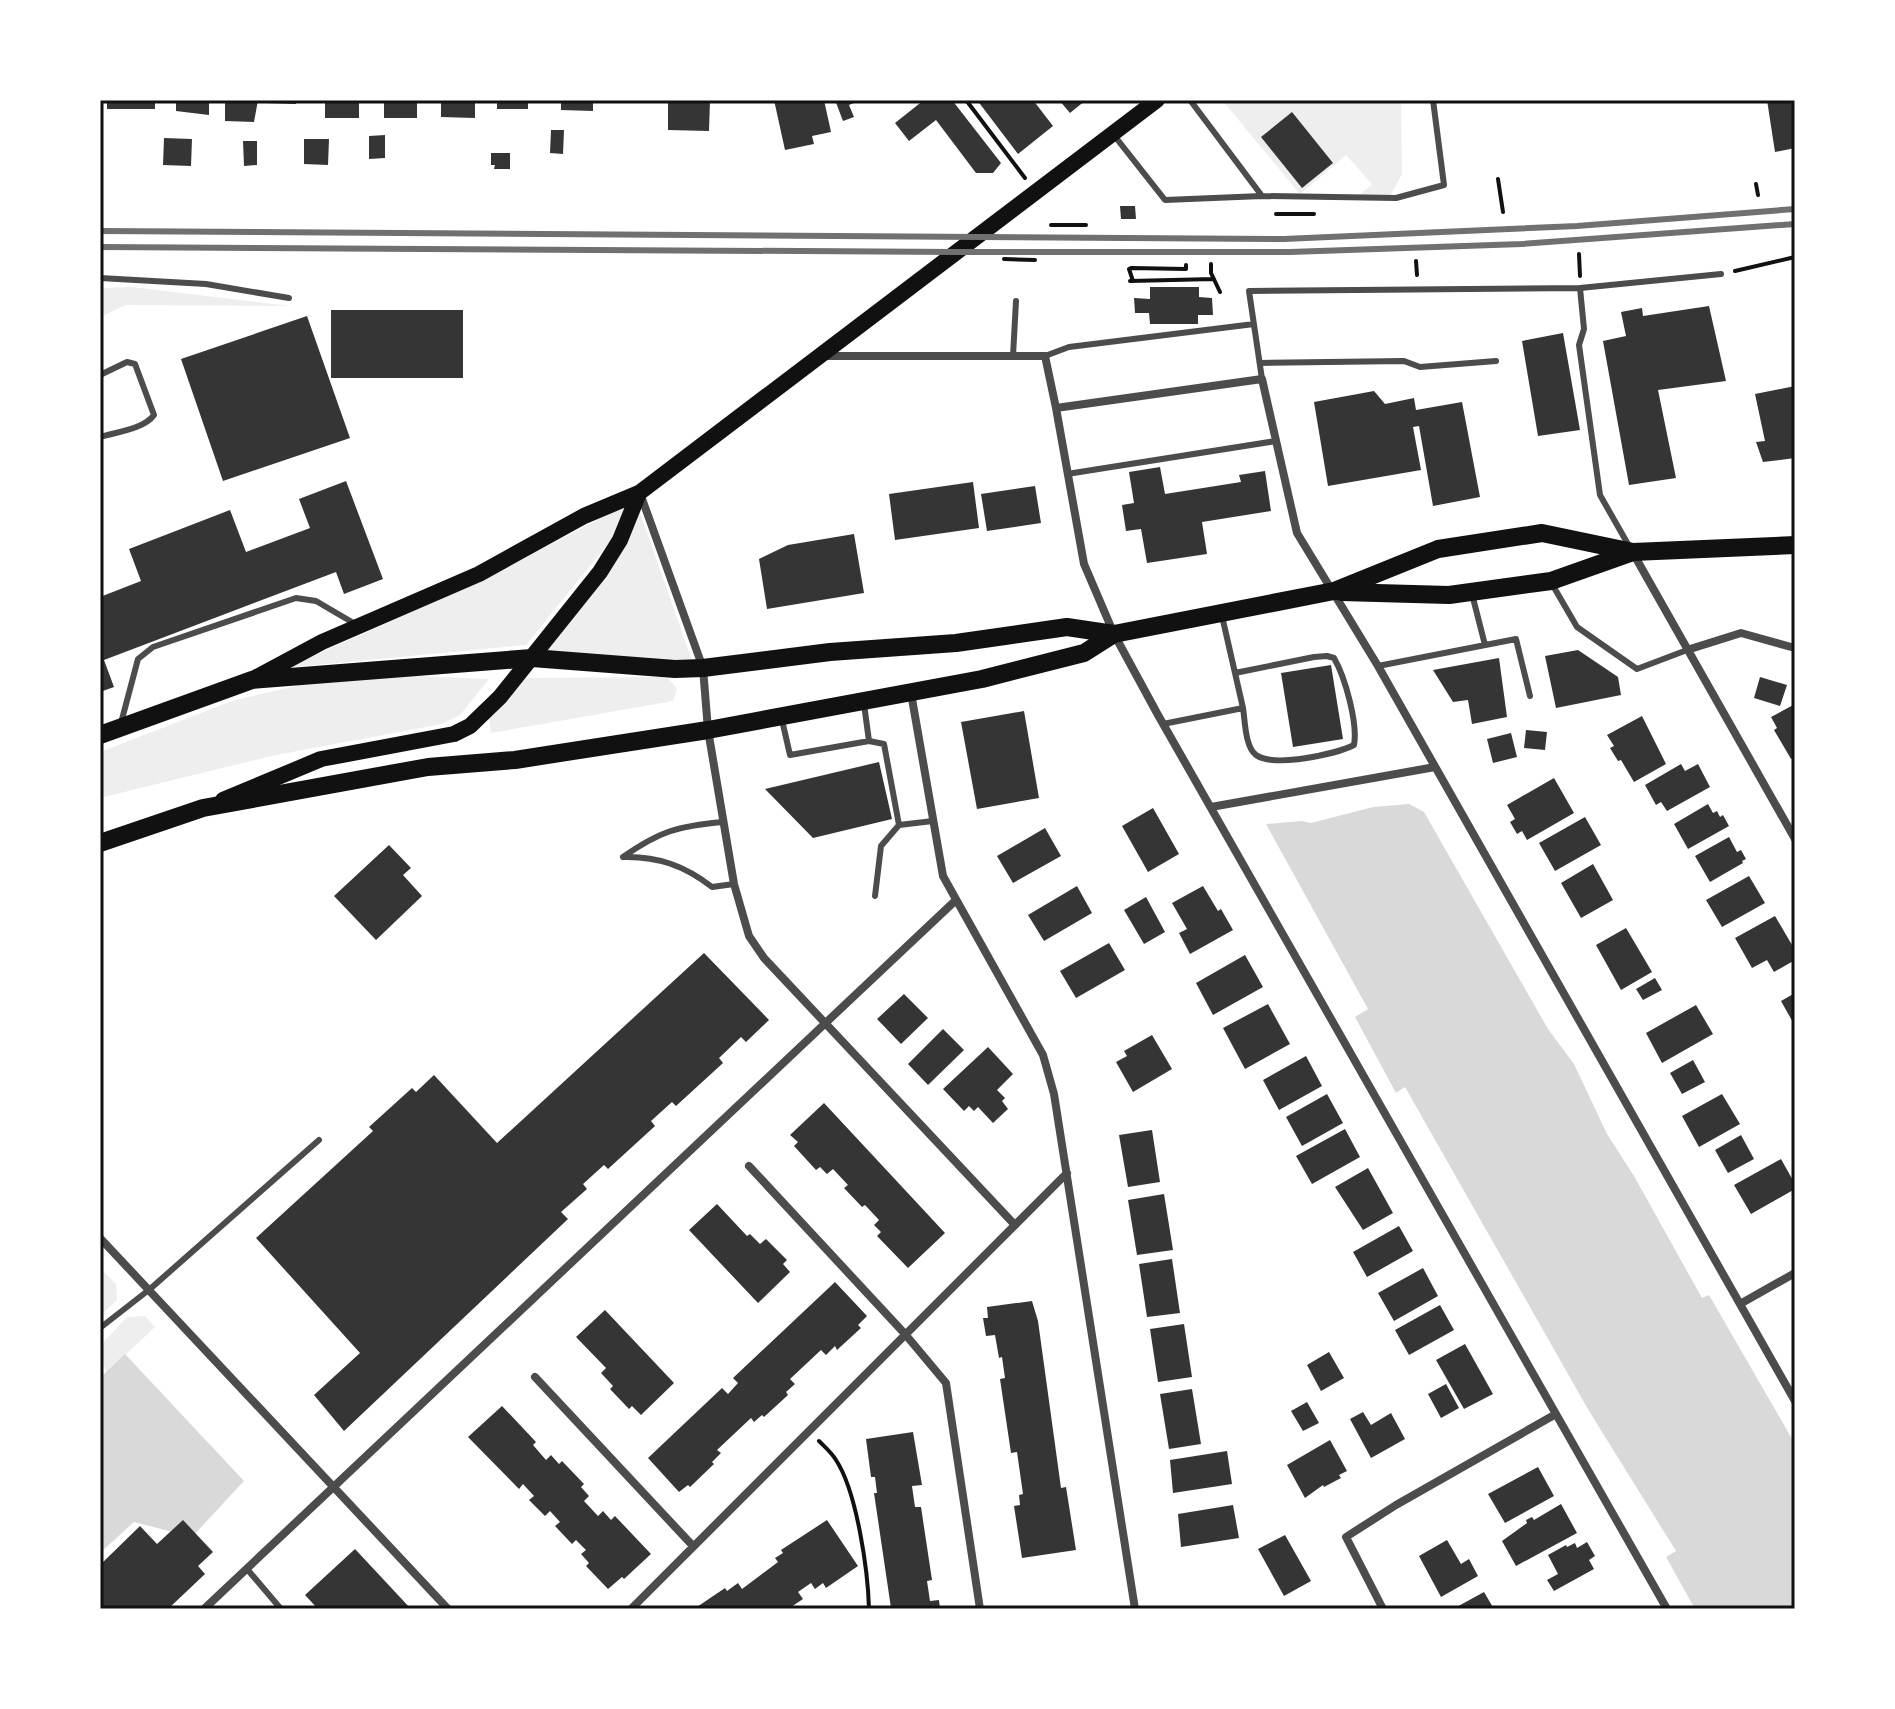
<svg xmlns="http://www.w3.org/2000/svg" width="1895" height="1709" font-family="Barlow,sans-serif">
<rect width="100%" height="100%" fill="#fff"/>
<path fill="#eee" d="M1222,100H1401L1402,174L1390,196L1360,195L1372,184L1346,155L1300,194Z
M132,287L290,306L126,305L100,317V288Z
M627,504L614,536L526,645L284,668C401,619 515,564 627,504Z
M639,510L693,663L543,653L620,555Z
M394,675L489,679L460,715L442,724L271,756L100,798V752L232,701L304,684Z
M661,677L668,678L677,689L673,701L491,733L489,719L525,678Z
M100,1268L116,1284L117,1300L100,1316Z
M145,1316L155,1327L106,1373L100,1346L127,1317Z"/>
<path fill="#d9d9d9" d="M1409,804L1424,812L1548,1029L1574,1064L1607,1134L1634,1176L1702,1298L1709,1295L1795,1444V1609H1695L1666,1557L1676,1551L1589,1411L1405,1087L1396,1093L1355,1017L1368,1009L1266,824L1302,821L1311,823L1373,807Z
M125,1354L244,1481L192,1537L134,1522L100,1553V1378Z"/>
<path fill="#353535" d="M107,100H155V109H107Z
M176,100H209V115L176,111Z
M225,100H258L254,122L225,121Z
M264,100H296V104L264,103Z
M325,100H359V118H325Z
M384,100H417V118H384Z
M441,100H475V118L441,117Z
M497,100H528V109H497Z
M561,100H593V111L561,110Z
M668,100H710L709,131L668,130Z
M774,100H824L831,132L812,136L814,144L785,150Z
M835,100H861L849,105L854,117L843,121Z
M924,100H952L1001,163L993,173H976L936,120L909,141L895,123Z
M977,100H1033L1053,126L1018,154Z
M1059,100H1086L1070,113Z
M1767,100H1795V148L1775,152Z
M1292,112L1333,163L1302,188L1261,137Z
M551,130H564L563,154L550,153Z
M385,135V158L369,159V136Z
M164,138L192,139L191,166L163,165Z
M304,139H329L328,165L304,164Z
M243,141H257V165L244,166Z
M491,153H510V169H494L495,165H491Z
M1120,206H1135L1136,219H1121Z
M1150,287H1199V297L1212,298L1213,315H1198V324H1150L1149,313H1135L1134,298L1150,299Z
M1709,306L1726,381L1658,390L1676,478L1629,485L1603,341L1626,336L1621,312L1642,308L1643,316Z
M331,310H463V378H331Z
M307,316L350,438L223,481L181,359Z
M1563,333L1580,430L1538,436L1522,341Z
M1795,386V458L1763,462L1756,442L1765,441L1755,394Z
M1374,391L1385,404L1414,398L1416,410L1462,402L1480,497L1433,506L1419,426L1413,427L1421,470L1328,486L1314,402Z
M1160,467L1165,494L1241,482L1239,475L1265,471L1271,511L1202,522L1207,554L1147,563L1141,529L1126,531L1122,505L1134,503L1129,472Z
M346,481L383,579L344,594L336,572L104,660L114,687L100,692V597L141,581L129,549L230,510L246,552L310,528L299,499Z
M973,482L979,528L895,540L889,494Z
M1035,486L1041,523L987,531L981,494Z
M854,534L864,593L767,609L759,559L788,545Z
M1578,650L1618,677L1621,695L1556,708L1545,656Z
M1499,658L1507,717L1472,724L1468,700L1453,702L1433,670Z
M1331,665L1343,739L1293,747L1281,673Z
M1760,677L1787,685L1780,706L1754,698Z
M1795,704V757L1791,759L1774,730L1777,728L1771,717Z
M1024,711L1039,798L977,809L961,722Z
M1642,716L1666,764L1634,782L1621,760L1618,761L1610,748L1614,746L1607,735Z
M1526,730L1547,732L1545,750L1524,748Z
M1511,733L1517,757L1493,763L1487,739Z
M879,762L892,819L813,838L765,789Z
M1681,764L1685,771L1698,764L1710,787L1667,811L1661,802L1656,805L1645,785Z
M1554,778L1574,813L1527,840L1522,831L1517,834L1510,822L1515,819L1507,805Z
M1708,804L1713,813L1717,811L1720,817L1723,815L1729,826L1688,849L1674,824Z
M1153,808L1179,854L1148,872L1122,826Z
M1585,817L1601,845L1555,871L1539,843Z
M1045,828L1061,856L1013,883L997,856Z
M1729,837L1737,852L1741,850L1746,859L1742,861L1743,863L1710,882L1695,856Z
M389,845L411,868L403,875L422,896L376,940L334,896Z
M1593,864L1613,900L1581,918L1561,883Z
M1749,876L1765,903L1722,927L1706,900Z
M1077,886L1092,913L1044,941L1028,915Z
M1203,886L1218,911L1221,909L1233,930L1190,954L1179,933L1187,929L1172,903Z
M1146,897L1165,932L1144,944L1124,910Z
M1775,916L1792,945L1795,960L1774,972L1767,960L1752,968L1735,938Z
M1626,928L1652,972L1621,990L1596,945Z
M1109,943L1125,970L1076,998L1060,971Z
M704,953L769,1020L746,1042L741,1037L719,1058L723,1063L676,1106L672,1102L651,1121L655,1126L608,1169L604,1165L583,1184L587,1189L561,1212L568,1219L344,1431L314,1395L360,1353L256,1238L373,1131L369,1127L412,1088L416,1092L434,1075L497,1143Z
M1245,955L1263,987L1213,1015L1196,983Z
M1655,978L1662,990L1643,1000L1636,989Z
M1795,993V1026L1781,1001Z
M904,994L928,1018L901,1044L877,1019Z
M1268,1004L1290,1044L1245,1069L1223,1028Z
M1696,1005L1713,1034L1662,1063L1646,1033Z
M943,1029L964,1050L928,1085L908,1064Z
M1152,1035L1172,1069L1133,1092L1116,1062L1127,1056L1124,1051Z
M988,1047L1013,1074L997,1090L1005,1098L1002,1101L1008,1109L993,1123L978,1107L974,1111L969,1106L964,1111L943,1089Z
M1306,1056L1322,1086L1279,1110L1263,1080Z
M1693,1060L1705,1082L1682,1094L1670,1073Z
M1327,1094L1343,1123L1302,1146L1286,1117Z
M1722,1094L1740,1124L1699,1147L1682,1116Z
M824,1103L945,1233L908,1268L877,1236L881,1232L874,1225L879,1220L865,1205L862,1207L844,1188L848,1185L833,1169L827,1174L820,1167L816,1170L794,1146L798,1142L790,1135Z
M1345,1129L1360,1157L1312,1184L1296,1156Z
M1152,1130L1160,1182L1128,1187L1119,1135Z
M1741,1135L1754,1159L1728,1173L1715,1150Z
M1781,1159L1795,1184V1189L1751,1214L1734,1185Z
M1368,1168L1393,1213L1363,1230L1335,1187Z
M1164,1194L1173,1250L1137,1255L1128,1200Z
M717,1204L747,1236L750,1234L760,1244L766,1239L787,1260L783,1264L790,1272L758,1303L689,1230Z
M1399,1226L1413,1251L1367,1277L1353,1252Z
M1172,1259L1180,1313L1147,1317L1139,1264Z
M1423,1268L1438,1296L1394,1321L1378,1293Z
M835,1282L867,1316L858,1325L861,1328L837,1350L835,1346L826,1355L821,1350L790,1379L795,1384L786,1392L788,1395L764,1417L762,1415L754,1422L751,1418L717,1450L721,1453L712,1462L714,1464L690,1487L688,1485L679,1492L648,1458L722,1388L728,1394L738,1383L733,1378Z
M1032,1301L1038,1321L1061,1488L1066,1487L1076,1550L1022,1558L1014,1506L1020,1505L1019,1495L1023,1494L1017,1452L1011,1453L1000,1379L1005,1378L1002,1357L999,1358L995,1335L986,1336L983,1318H988L987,1307Z
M1440,1305L1454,1330L1409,1355L1395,1330Z
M605,1310L674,1383L641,1415L632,1406L629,1409L610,1389L613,1386L601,1373L606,1368L576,1337Z
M1184,1324L1192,1377L1158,1382L1150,1329Z
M1465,1344L1493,1394L1464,1409L1436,1360Z
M1329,1352L1344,1378L1321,1391L1307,1365Z
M1446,1384L1459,1408L1441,1418L1428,1394Z
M1192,1389L1201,1444L1169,1449L1160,1394Z
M1307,1402L1319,1423L1303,1431L1291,1411Z
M502,1406L536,1442L533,1445L546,1460L551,1455L559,1464L562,1461L584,1484L581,1487L589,1496L584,1501L598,1516L603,1511L611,1520L615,1516L651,1554L624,1579L622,1577L608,1589L586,1566L589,1563L581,1554L586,1550L576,1540L572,1544L555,1526L560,1522L550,1511L545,1516L529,1500L534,1496L523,1484L519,1489L468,1437Z
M1363,1412L1371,1425L1391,1413L1405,1439L1371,1458L1350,1419Z
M913,1432L922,1485L912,1486L915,1507H921L932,1580L927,1581L930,1601L939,1600L940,1609L891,1608L874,1493H877L875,1477H871L866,1439Z
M1330,1440L1347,1471L1339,1475L1341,1478L1324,1487L1323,1485L1305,1498L1287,1465Z
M1227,1451L1232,1484L1173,1493L1170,1460Z
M1538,1467L1554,1496L1505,1523L1488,1494Z
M1561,1504L1577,1533L1516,1566L1502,1541L1527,1523L1526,1520L1532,1517L1534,1520Z
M1233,1505L1239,1538L1181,1547L1178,1514Z
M183,1520L213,1552L198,1566L205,1574L168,1609H100V1565L140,1526L157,1544Z
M827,1520L858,1566L826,1588L823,1583L815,1589L811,1583L798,1592L803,1599L788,1609H694L725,1588L727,1591L738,1583L742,1589L778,1562L775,1558L783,1553L781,1550Z
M1285,1535L1311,1581L1284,1596L1258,1549Z
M1447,1540L1461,1564L1469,1559L1478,1576L1441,1597L1419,1556Z
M1587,1542L1595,1556L1589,1560L1594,1569L1554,1591L1547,1580L1558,1574L1548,1555L1566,1545L1567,1547L1575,1543L1577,1548Z
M355,1549L411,1609H318L305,1595Z
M1484,1592L1494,1609H1453Z"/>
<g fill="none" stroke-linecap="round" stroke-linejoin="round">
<path stroke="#111" stroke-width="4" d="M966,100L1025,178
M1498,179L1503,212
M1756,184L1758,195
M1276,214H1314
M1051,225H1086
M1579,254L1580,276
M1004,259L1035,260
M1416,261L1417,275
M1211,264V273L1220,292
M1735,271L1795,257
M1130,281L1214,279
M1133,281L1129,269L1131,268L1186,269V265
M819,1441C825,1447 832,1453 836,1460C857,1492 868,1571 869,1609"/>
<path stroke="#4c4c4c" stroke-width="6" d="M1113,134L1165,200L1262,196L1190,100
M1262,196L1396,198L1444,185L1433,100
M100,278L206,284L289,298
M1013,356L1016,301
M1045,356L1069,347L1254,324
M1260,363L1404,361L1420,367L1496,361
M100,375L127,362L135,364L154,415C144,429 117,432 100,437
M1262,379L1249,291L1580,288
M1067,474L1276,441
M1629,546L1600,495L1579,345L1584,329L1580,288L1721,274
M1552,584L1577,627L1637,669L1687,650
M1472,594L1485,645
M1378,666L1516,639L1530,696
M1235,673L1314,657L1327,656L1334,658C1345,677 1358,723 1354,745C1336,754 1274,768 1256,755C1245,747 1245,720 1243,708
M864,704L869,741
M782,720L790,755L869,741L884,744L899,825L881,846L875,896
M121,723L138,659L153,647L296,598L316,601L357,625
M1163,724L1243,708L1222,616
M899,825L933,821
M623,857C658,856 685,866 712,887L734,884
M623,857C660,831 678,826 723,822
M100,1328L150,1289L319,1140
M247,1569L281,1609"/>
<path stroke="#4c4c4c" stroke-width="8" d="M824,356H1045L1056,408L1262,379L1297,533L1378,666L1795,1401
M1056,408L1084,564L1114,634L1158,715L1667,1609
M641,496L703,668L708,730L734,884L749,936L764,958L1014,1224
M1633,553L1795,839
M1687,650L1741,633L1795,648
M911,693L943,876L1043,1055L1054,1094L1135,1609
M1211,807L1435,767
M749,1166L905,1334L946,1383L980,1609
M100,1238L448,1609
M1740,1304L1795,1273
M535,1377L693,1546
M204,1609L956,900
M631,1609L1067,1173
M1383,1609L1346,1537L1396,1505L1556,1414"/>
<path stroke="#111" stroke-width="16" d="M253,679L322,642L479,574L584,516L639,493L1157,100
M223,800L321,759L454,734L470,726L500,697L600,572L620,540L639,493"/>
<path stroke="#111" stroke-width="18" d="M1341,592L1449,595L1551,581L1633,552
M100,735L252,680L532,658L675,669L703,668L830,652L956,643L1067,627L1114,634L1334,591L1438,549L1542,533L1633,552L1795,545
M100,843L203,808L428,767L515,760L708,730L982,679L1084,653L1114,634"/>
<path stroke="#707070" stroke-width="6" d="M100,231L1284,239L1577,226L1795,209
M100,247L955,252H1290L1522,244L1795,224"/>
</g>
<rect width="1895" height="1709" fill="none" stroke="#ffffff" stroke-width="204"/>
<rect x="102" y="102" width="1691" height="1505" fill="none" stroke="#111" stroke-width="3"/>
</svg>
